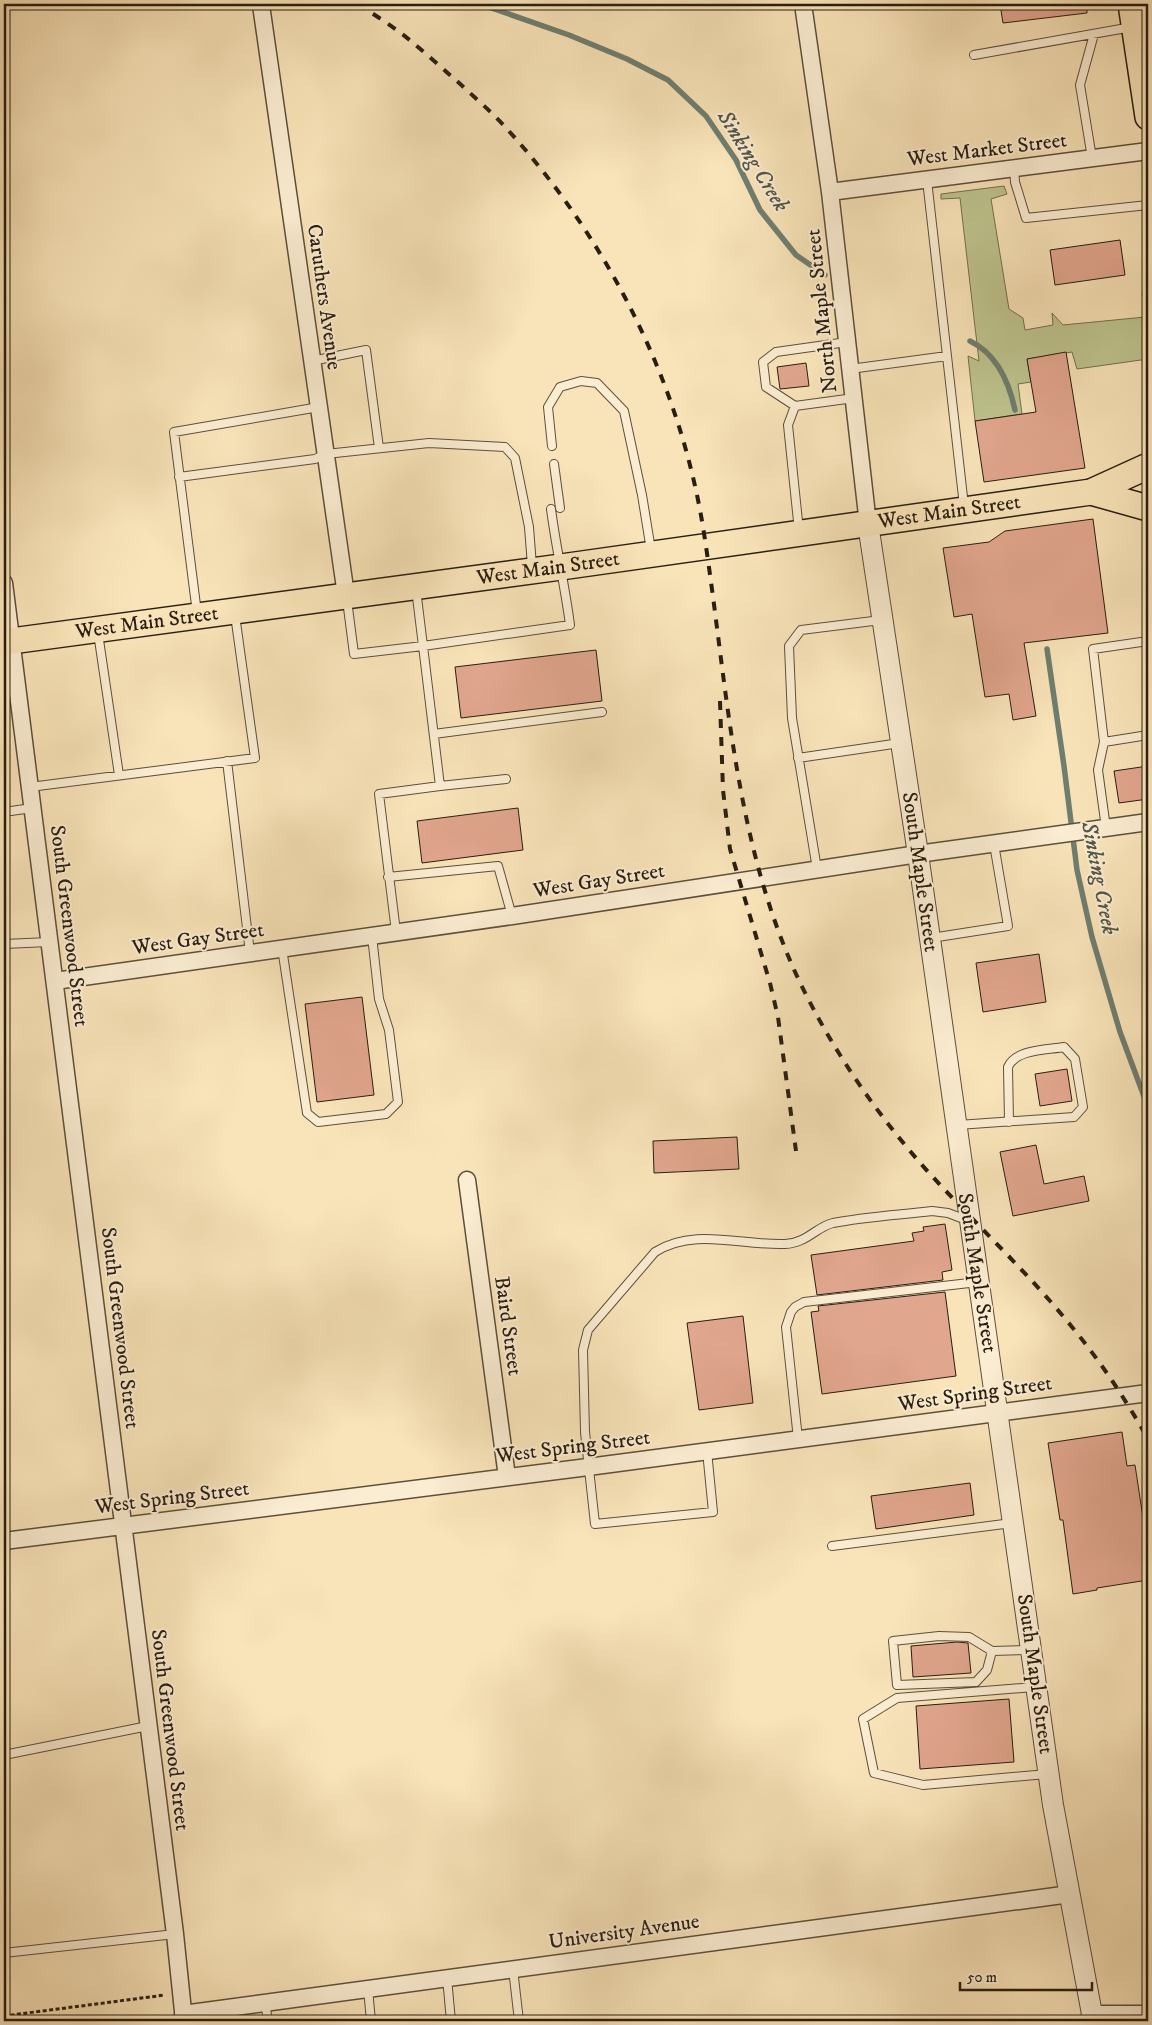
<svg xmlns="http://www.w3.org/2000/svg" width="1152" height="2025" font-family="'IM FELL DW Pica',serif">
<rect width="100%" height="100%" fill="#f9e4b9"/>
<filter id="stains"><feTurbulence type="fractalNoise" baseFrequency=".004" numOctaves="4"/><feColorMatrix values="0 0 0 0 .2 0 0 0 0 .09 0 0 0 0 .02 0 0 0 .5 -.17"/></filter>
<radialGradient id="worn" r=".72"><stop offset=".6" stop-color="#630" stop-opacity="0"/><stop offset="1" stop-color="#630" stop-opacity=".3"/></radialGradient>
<path fill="#bec48f" stroke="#747050" d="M1004,186L1007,194L991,199L1009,309L1023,318L1025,330L1053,325L1052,313L1063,325L1145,317L1142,293L1148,291V359L1077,369L1072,352L1027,359L1031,382L1018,384L1022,414L975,421L968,356L979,361L960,198L941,199V194Z"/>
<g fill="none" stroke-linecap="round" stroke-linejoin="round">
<path stroke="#6f7e6f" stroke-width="5.5" d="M480,4L569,35L627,59L668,80L706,116L736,160L760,210L796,255L825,275
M970,341C997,354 1009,382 1015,410
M1047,649L1064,766L1077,870L1092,937L1120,1032L1148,1107"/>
</g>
<path fill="#e1a68e" stroke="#291d11" d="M1000,4H1087V13L1003,23Z
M1120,240L1125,275L1055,285L1050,250Z
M1066,352L1085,468L984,482L975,421L1036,412L1027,359Z
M806,363L809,386L780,389L777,367Z
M1093,519L1108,633L1024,643L1036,716L1013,720L1009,694L985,697L972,614L954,617L943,548L989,542L1005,531Z
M596,650L602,701L461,718L455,667Z
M1148,766V799L1119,803L1114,771Z
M518,808L523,850L422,863L417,821Z
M1039,954L1046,1002L983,1012L976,963Z
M362,997L374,1095L317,1102L305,1004Z
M1067,1069L1072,1101L1040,1106L1035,1074Z
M737,1137L739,1169L654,1173L653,1141Z
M1036,1145L1044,1184L1084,1176L1089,1201L1013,1216L1000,1152Z
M945,1224L952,1270L942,1272L943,1280L817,1295L811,1255L914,1241L912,1233L924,1231L923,1227Z
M945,1292L956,1376L822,1394L811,1312L819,1311L818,1306Z
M743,1316L753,1403L699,1410L687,1323Z
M1122,1432L1127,1466L1135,1465L1145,1531L1148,1530V1580L1097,1588V1590L1073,1594L1063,1520H1060L1048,1443Z
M970,1483L974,1515L876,1529L871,1496Z
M957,1642L968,1643L971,1673L913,1677L911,1646Z
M1009,1699L1014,1762L920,1769L916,1706Z"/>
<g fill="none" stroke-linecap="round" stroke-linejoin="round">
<defs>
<path id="service" d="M974,55L1132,27
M1092,158L1080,85L1094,34
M1014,168L1015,182L1026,218L1148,205
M947,356L964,506
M312,361L366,350L379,448
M850,369L947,356L927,180
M795,406L766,387L763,362L776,352L847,342
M552,446L548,407L560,387L581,381L597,383L624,411L642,495L651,550
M554,464L560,508
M179,477L315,459L326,454L429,443L505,447L515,458L529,527L532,566
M799,531L788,425L795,406L854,398
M416,589L423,646L570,625C565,586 556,548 551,509
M347,600L354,654L423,646L440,786L379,794L396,932
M197,613L174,432L319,407
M98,633L119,775
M1148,641L1093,649L1104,742L1148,735
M434,734L602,712
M1104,742L1098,770L1106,828
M798,758L900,743
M227,761L250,953
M440,786L506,779
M30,787L255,758L235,615
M4,812L32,808
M817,869L792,718L789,646L801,630L881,620
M388,877L498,866L512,916
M931,938L1008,926L994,844
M4,944L49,942
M282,948L307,1113L318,1122L386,1114L398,1102L389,1030L379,999L372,936
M958,1125L1074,1117L1083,1107L1075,1059L1064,1047C1047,1050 1016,1049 1008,1067L1009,1122
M798,1439L786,1327L791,1312L795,1307L804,1302L978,1282
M707,1451L713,1512L595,1524L585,1432L583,1350L588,1330L655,1252C694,1227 742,1246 785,1244C807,1243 816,1227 833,1223C865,1217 899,1215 932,1211L948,1213L969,1221
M832,1546L1012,1523
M992,1651L987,1670L976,1682L897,1685L893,1641L939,1636L969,1637L992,1651L1029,1650
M1034,1687L897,1698L863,1719L874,1773L923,1785L1047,1774
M4,1755L148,1726
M4,1953L175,1934
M513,1969L519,2021
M447,1978L451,2021
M368,1989L371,2021
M265,2002L268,2021"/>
<path id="minor" d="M803,4L830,192L868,524
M261,5L346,595
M830,192L1148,151
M4,583L175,1934L184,2021
M55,981L512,916L918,854L1148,822
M467,1180L507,1477
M4,1541L588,1467L1148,1393
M183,2014L1070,1894
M1092,2014H1148"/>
<path id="tertiary" d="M868,524L918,854L1053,1805L1092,2014L1090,2021"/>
<g id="primary">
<path d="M1131,4L1148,117"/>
<path d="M1091,492L1148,508"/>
<path id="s1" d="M4,642L561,567L1091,492L1146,467"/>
</g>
</defs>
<use href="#service" stroke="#5d4f3b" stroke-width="10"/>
<use href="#minor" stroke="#5d4f3b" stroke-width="19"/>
<use href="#tertiary" stroke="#5d4f3b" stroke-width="22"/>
<use href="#primary" stroke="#291d11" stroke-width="28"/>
<path stroke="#291d11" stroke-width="3" stroke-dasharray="4 2.5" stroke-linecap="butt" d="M4,2016L165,1995"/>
<use href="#service" stroke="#fbedd2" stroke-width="8"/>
<use href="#minor" stroke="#fbedd2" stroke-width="16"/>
<use href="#tertiary" stroke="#fbedd2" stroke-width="20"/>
<use href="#primary" stroke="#f9e4b9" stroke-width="25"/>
<path stroke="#291d11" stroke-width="4" stroke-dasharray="9 9" stroke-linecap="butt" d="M358,4C376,16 396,28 413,43C428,55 443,69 458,82C474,97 492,112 507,129C607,239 679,380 703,527C727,678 732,833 796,974C828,1043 872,1108 922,1165C971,1220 1026,1270 1072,1327C1101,1362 1126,1400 1148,1439
M720,701L723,790L730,849L770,983L778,1017L796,1151"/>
</g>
<g text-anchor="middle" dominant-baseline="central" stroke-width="4" stroke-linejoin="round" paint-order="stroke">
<g font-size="21" fill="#291d11" stroke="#fbedd2">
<text transform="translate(987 150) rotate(-7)">West Market Street</text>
<text transform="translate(324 297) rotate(82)">Caruthers Avenue</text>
<text transform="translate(822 311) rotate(-96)">North Maple Street</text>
<text stroke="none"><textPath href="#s1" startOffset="954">West Main Street</textPath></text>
<text stroke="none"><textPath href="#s1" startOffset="549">West Main Street</textPath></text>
<text stroke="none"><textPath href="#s1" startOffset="144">West Main Street</textPath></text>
<text transform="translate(920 872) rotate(82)">South Maple Street</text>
<text transform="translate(599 881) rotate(-9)">West Gay Street</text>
<text transform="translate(69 926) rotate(83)">South Greenwood Street</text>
<text transform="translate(198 939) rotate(-8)">West Gay Street</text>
<text transform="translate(977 1273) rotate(81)">South Maple Street</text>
<text transform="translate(508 1326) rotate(82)">Baird Street</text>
<text transform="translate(120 1328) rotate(83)">South Greenwood Street</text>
<text transform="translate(975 1394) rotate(-8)">West Spring Street</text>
<text transform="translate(573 1447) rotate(-7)">West Spring Street</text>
<text transform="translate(172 1498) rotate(-7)">West Spring Street</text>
<text transform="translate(1035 1674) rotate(82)">South Maple Street</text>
<text transform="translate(170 1730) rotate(83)">South Greenwood Street</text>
<text transform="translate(624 1932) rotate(-8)">University Avenue</text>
</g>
<g font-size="22" font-style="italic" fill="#525648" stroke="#fbedd2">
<text transform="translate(753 161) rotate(58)">Sinking Creek</text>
<text transform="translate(1099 878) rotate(79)">Sinking Creek</text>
</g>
</g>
<rect width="1152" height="2025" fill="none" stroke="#f9e4b9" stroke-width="20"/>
<rect x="5" y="5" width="1142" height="2015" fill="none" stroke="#291d11" stroke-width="2.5"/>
<rect x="10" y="10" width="1132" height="2005" fill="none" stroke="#291d11"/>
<path d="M960 1982v8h132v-8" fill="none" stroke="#291d11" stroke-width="2.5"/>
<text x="967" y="1982" font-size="15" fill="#291d11" stroke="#fbedd2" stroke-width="4" paint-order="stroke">50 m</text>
<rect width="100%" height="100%" filter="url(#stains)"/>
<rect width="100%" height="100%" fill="url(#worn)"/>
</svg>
